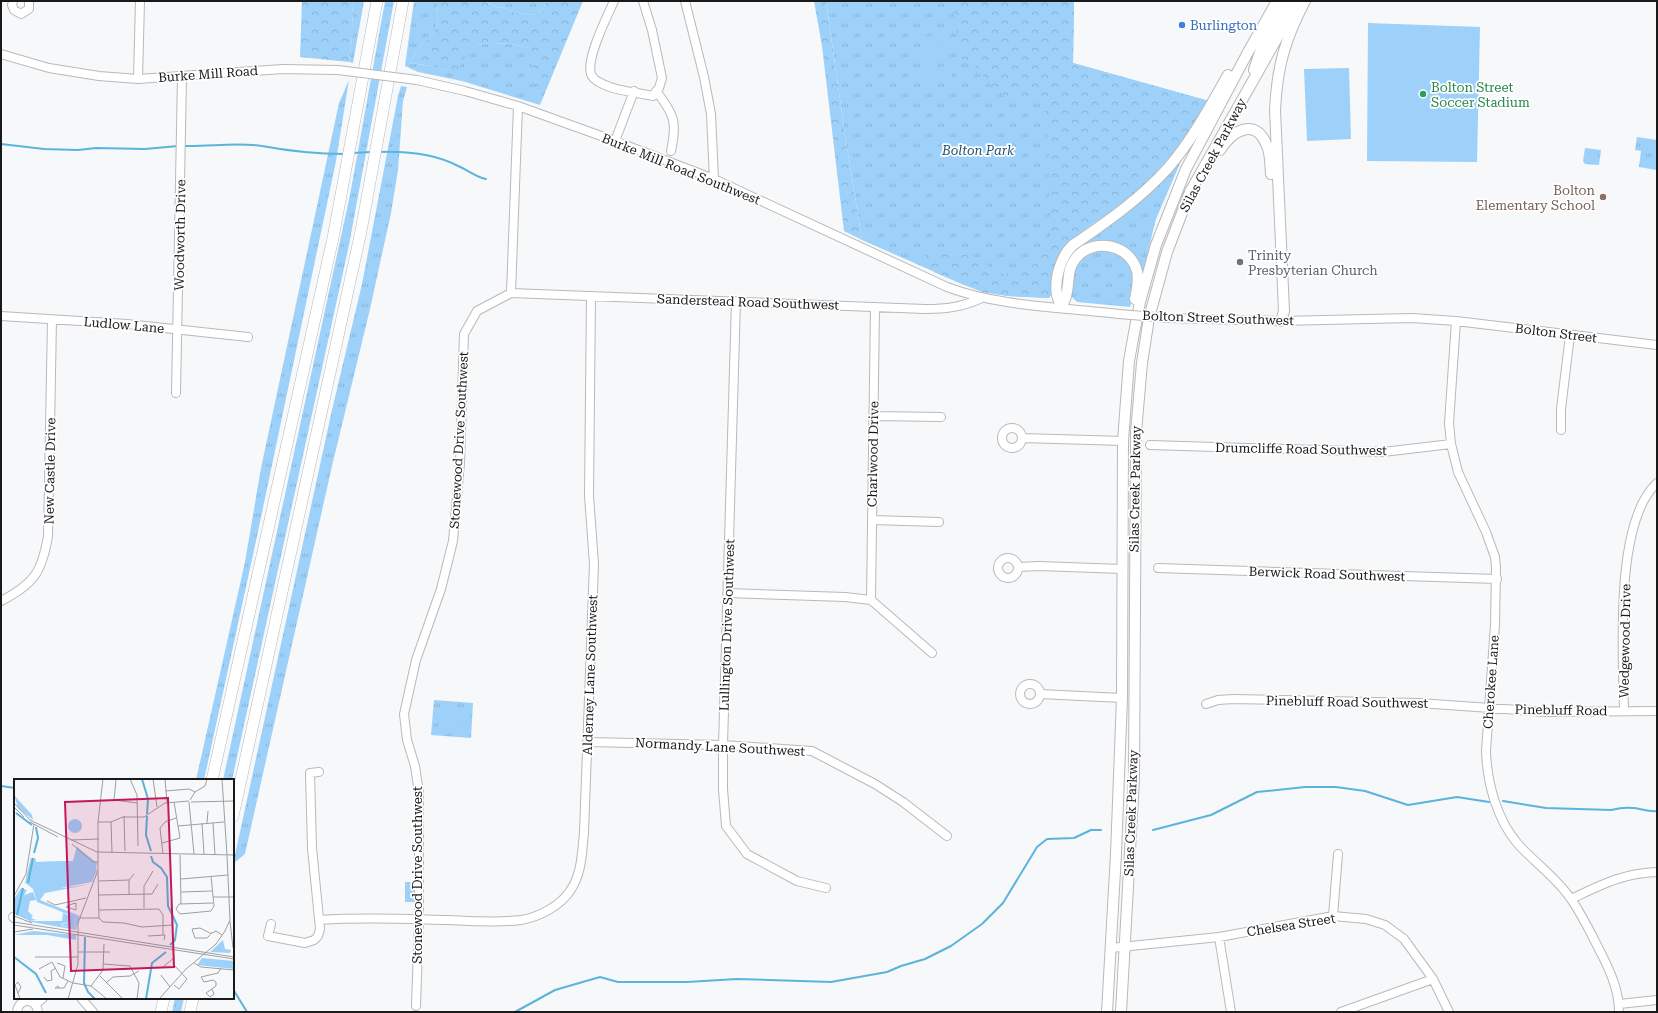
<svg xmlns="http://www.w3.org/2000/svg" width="1658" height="1013" font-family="'Roboto Serif',serif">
<defs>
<pattern id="grass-tufts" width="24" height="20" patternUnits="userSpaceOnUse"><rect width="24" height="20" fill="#9ed1f9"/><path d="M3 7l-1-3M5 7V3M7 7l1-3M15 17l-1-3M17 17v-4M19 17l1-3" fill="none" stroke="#88b3d5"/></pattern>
<pattern id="forest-crowns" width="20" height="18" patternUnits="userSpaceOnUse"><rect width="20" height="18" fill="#9ed1f9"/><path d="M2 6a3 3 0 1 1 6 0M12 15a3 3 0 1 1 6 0" fill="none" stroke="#88b3d5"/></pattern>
</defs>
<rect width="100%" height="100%" fill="#f6f8fa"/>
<path fill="url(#grass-tufts)" d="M352,1H364L353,63L349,62L353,29Z
M385,1H394L349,245L232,780H223L350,195Z
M414,1H438L437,23L432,37L421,44L410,63L433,66L446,71C454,64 462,53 471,48C487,39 513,44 530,48L540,105L462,81L418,72L405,66Z
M485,1H546L544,7L536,15L516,13L505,8L496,7Z
M826,1H1074L1073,63L1209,101C1183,144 1155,178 1115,209C1100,220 1082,229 1069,243C1064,249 1052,288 1049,298L1008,296L983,292L962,284L862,240L846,141Z
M349,80L336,161L256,541L204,780H196L245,562L261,468L339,103Z
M401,86L407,87L403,101L398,170L391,213L370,309L332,466L245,854L233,864L332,410L362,284L398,96Z
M1637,137L1657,140V170L1639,167L1641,151L1635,150Z
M1585,148L1601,150L1599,165L1585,164L1583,161Z
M1182,159L1156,219L1141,280L1129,251L1082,249L1079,244Z
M1096,249L1117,253L1132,266L1134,290L1130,307L1077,302L1072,297L1070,291L1074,267L1084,255Z
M434,700L473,703L471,738L431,735Z
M175,998H184L181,1012H172Z"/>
<path fill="url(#forest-crowns)" d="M302,1H352L353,29L349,62L300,57Z
M438,1H485L496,7L505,8L516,13L536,15L544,7L546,1H583L540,105L529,48C515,44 485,39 472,48C465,52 461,65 457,72L446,71L433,66L410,63L421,44L432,36L437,23Z
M814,1H826L846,141L862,240L844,231L822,46Z
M951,1H1074L1073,63L1209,101C1183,144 1156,178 1115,208C1100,220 1082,229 1069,243C1063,249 1056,283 1053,292L1049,298L1008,296L983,292L962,284L934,272L923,252L946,250L966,255L987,265L1001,274H1019L1036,263L1045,252L1050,238L1048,129L1044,105L1038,100H1010L990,84L972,62L963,63Z"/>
<path fill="#9ed1f9" d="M1368,23L1480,27L1477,162L1367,161Z
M944,34L946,46L921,50L919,38Z
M947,49L949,61L924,65L922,54Z
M950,65L952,77L926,81L924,70Z
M1349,68L1351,139L1307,141L1304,69Z
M440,706L466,708L465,719L439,716Z
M439,721L465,724L464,734L438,732Z
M405,882H415L414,902H405Z"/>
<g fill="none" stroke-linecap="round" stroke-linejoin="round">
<path stroke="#5cb3db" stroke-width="2" d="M1,144L44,149L78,150L96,148L145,149L178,146
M182,146C209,147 236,142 262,146C289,151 317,154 345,154
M379,152C405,151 435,154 458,166C468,170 476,177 486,179
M353,153L371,152
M1,786L15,788
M1503,801L1546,808L1611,810C1619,808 1626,807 1634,808C1642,809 1649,812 1657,811
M1153,830L1211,815L1257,792L1305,787H1336L1365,791L1408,805L1457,797L1489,802
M233,989L247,1012
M515,1012L555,990L600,977L618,982H687L737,979L831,982L887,972L901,966L925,959L951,946L982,924L1003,903L1037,847L1047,839L1074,838L1091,830H1101"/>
<defs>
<path id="minor" d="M13,1L12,5L14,10L21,14L29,9V1
M614,1C607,17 586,58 591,74C592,77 596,81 599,82C614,91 636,92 653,96L659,88L662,78L652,30L643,1
M685,1L704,77L711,114L714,179
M1,54L49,68L99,76L138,79L283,69L338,70
M138,79L140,1
M417,80L465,91L518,106L615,141L714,179L947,287C1000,307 1062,307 1119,314
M656,91C675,115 677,123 671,151
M615,141L634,91
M511,293L925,309C947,309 962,307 982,298
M736,301L723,745V789L726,826L747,854L797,881L826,888
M1,316L127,324L248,337
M1168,318L1281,321L1412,318L1456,321L1657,345
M1456,321L1449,423L1451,444L1458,472L1486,532L1495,557L1496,568L1495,625L1486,751C1487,783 1497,820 1518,844C1535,863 1557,878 1571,899C1583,916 1592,936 1602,955C1611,973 1619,991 1619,1012
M176,393L182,77
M874,416L941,417
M1002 438a10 10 0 1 1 20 0a10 10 0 1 1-20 0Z
M1561,430V409L1570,335
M1022,438L1123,441
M1150,445L1383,452L1451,444
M872,520L939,522
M998 568a10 10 0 1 1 20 0a10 10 0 1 1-20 0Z
M1018,567L1039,566L1122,569
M1158,568L1497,579
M728,593L845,597L871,600L932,653
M871,600L875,307
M1,601C34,584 42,572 48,536L52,320
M1020 694a10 10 0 1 1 20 0a10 10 0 1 1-20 0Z
M1040,694L1122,698
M1206,704L1218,700L1233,699L1419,703L1547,712L1657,711
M1624,711C1623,654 1614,522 1657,483
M588,742L723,745L812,751L875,784L903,802L947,836
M1571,899C1601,885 1623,873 1657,872
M1333,916L1338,854
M13,917L15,919
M320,920C363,917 405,919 448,920C472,921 498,923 521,920C539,917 560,906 570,891C582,874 582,852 584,832L594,564L589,496L591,296
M271,924L268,936L305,943L314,940L318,936L320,929L312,848L310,773L319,772
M1219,937L1231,1012
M1111,948L1219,937L1333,916L1366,919L1385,925L1404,939L1433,979L1449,1012
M81,998L93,1012
M1619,1004L1657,1000
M35,1005L43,998
M416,1006L419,919V793L415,766L407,740L404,714L416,660L441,589L453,541L460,463L464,334L477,311L511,293L518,106
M17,1012C19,997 36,998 38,1012
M1341,1012L1433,979"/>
<path id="major" d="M1254,70L1261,49L1288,1
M1220,150C1232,131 1256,116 1267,146C1271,155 1270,165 1271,174
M1062,307C1060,304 1058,299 1057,295C1054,279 1061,256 1073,245C1107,222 1141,198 1168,168C1192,140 1210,107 1228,75
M1062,307C1063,304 1065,300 1066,296C1070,282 1066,270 1076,258C1093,237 1130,244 1137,271C1139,280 1137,290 1135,299
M1281,321L1284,311L1275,110C1277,67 1285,39 1305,1
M1107,1012L1116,854L1122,698L1123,441L1129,361L1134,333L1140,302L1156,245L1186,169L1247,54L1277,1
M1121,1012L1134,779L1136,432L1142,363L1149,318L1167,252L1190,192L1298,1"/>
<path id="highway" d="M212,780L333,238L377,1
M233,816L361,231L403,1
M161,1012L164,998
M190,1012L193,998"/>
</defs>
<use href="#minor" stroke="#b7b9bb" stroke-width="10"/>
<use href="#major" stroke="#b7b9bb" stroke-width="12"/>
<use href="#highway" stroke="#b7b9bb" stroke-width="12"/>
<use href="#minor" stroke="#fff" stroke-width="8"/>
<use href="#major" stroke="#fff" stroke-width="10"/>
<use href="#highway" stroke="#fff" stroke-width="11"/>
<defs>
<path id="minor-bridge" d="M338,70L417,80
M1119,314L1168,318"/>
</defs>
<use href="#minor-bridge" stroke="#b7b9bb" stroke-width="10" stroke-linecap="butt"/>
<use href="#minor-bridge" stroke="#fff" stroke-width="8"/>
</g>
<circle fill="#3f7fe0" stroke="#fff" stroke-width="1.5" cx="1182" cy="25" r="4"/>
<circle fill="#2e9e5b" stroke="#fff" stroke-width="1.5" cx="1423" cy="94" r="4"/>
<circle fill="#8d6e63" stroke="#fff" stroke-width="1.5" cx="1603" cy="197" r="4"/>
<circle fill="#6b7280" stroke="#fff" stroke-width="1.5" cx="1240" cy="262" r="4"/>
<g text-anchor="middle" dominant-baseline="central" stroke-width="3.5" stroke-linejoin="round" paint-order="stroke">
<g font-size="13" fill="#366cbe" stroke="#fff" text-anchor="start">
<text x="1190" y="25">Burlington</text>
</g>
<g font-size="13" fill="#19191a" stroke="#fff">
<text transform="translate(208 74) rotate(-4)">Burke Mill Road</text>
<text transform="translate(1213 155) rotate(-62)">Silas Creek Parkway</text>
<text transform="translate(681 169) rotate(22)">Burke Mill Road Southwest</text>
<text transform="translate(180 235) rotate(-89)">Woodworth Drive</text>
<text transform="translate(748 302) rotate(2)">Sanderstead Road Southwest</text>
<text transform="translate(1218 318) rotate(2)">Bolton Street Southwest</text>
<text transform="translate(124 325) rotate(5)">Ludlow Lane</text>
<text transform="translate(1556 333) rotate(7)">Bolton Street</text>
<text transform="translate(459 440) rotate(-87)">Stonewood Drive Southwest</text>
<text transform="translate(1301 449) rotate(1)">Drumcliffe Road Southwest</text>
<text transform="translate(873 454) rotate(-89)">Charlwood Drive</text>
<text transform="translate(50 471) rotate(-89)">New Castle Drive</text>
<text transform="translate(1135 489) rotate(-89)">Silas Creek Parkway</text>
<text transform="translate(1327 574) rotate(2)">Berwick Road Southwest</text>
<text transform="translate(727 625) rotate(-88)">Lullington Drive Southwest</text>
<text transform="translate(1625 641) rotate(-89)">Wedgewood Drive</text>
<text transform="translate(590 675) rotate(-88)">Alderney Lane Southwest</text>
<text transform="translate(1491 682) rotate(-86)">Cherokee Lane</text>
<text transform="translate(1347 702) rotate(1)">Pinebluff Road Southwest</text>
<text transform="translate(1561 710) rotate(1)">Pinebluff Road</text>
<text transform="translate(720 747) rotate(3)">Normandy Lane Southwest</text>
<text transform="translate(1131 813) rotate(-88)">Silas Creek Parkway</text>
<text transform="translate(417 875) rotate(-90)">Stonewood Drive Southwest</text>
<text transform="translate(1291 925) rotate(-9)">Chelsea Street</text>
</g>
<g font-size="13" fill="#27864d" stroke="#fff" text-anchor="start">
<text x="1431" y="87">Bolton Street<tspan x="1431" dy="15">Soccer Stadium</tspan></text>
</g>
<g font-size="13" font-style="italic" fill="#1f5174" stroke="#fff">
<text x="978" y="150">Bolton Park</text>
</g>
<g font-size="13" fill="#785e54" stroke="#fff" text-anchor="end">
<text x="1595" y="190">Bolton<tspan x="1595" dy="15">Elementary School</tspan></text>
</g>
<g font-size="13" fill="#5b616d" stroke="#fff" text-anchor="start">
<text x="1248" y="255">Trinity<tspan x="1248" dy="15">Presbyterian Church</tspan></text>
</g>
</g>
<g transform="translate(14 779)">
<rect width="220" height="220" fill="#f6f8fa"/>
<path d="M0,16L18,36L19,41L4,29ZM63,68L79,83L83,91L78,103L26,113L11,104L17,79H21L22,83L59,82ZM34,127L56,137L55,143L47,145L48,147L62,149L60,138L66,137L62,151L12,142H48L49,134Z" fill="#9ed1f9"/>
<path d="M63,68L83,84L81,96L79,97L80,85H66L60,94L36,97L35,101L49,109L77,105L31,114L26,121L66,137L60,138L62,150L47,146L55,143L56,136L23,123L19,110L13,105L12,99L17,79H21L22,83L59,82ZM7,109L13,111L10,116L19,113L22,121L16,122L14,132L19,137L17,139L22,141L16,142L0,135V120ZM19,152L62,156V161L33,156H0ZM209,161L211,170L217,171L216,174L196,173ZM188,179L220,182V190L183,186Z" fill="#9ed1f9"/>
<path d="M54 47a7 7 0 1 1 14 0a7 7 0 1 1-14 0Z" fill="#9ed1f9"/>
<path fill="none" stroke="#5cb3db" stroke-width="2" d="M128,0L134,20L133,35M2,34L18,46M133,37L132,56L137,72M20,74L24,59L22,48M137,77L139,83L147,89L153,98L154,127L163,146L161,161L156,166M14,104L19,79M3,136L9,109M71,158L70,204L74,213L81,220M0,178L22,195L32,214M132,220L138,184L152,173"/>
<path fill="none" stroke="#9e9fa0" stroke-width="1" d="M98,0H112M116,0L123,16L124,67M139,0L143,28M151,0L153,23M208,0L213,76M220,0V21M102,1L100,21L123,24M151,12L175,10L181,13M176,21L181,13L191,7L193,0M175,23L180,75M177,23L220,22M0,24L16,41L83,73L220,76M0,28L10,38M110,37L111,72M16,43L44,58M84,43H97L109,38H130L151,24L175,22M97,43L98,73M188,44L190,75M193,44L194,32M199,44L201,76M164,47L210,43M57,61L85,60M148,64L166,59L160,23M58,65L79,83H84M149,75L146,49L151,43L162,39M166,76L167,125M84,92L85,139M197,97L200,127L197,132L166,135L162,130L165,125L199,124M167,100L214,96M85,102L115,101M167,113L198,112M85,116L138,115L144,105M115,116V101L120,95M0,117L12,95L20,45M199,118H220M33,122L41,126L72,119M62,124V131L52,128L58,125ZM130,129V107L139,92M85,131L145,130L149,136V156M0,137L18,144M66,139H85L89,143L110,144L128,148L158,146M216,142L219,169M0,143L220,178M0,146L220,180M0,153L19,150M196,154L186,149L178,150L181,159H193L196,156M198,154L196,155L202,152L208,156M134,157L151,156L150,161M64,173H96M21,178H64M43,184L51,187L49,199M180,184L187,188L220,191M89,185L116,187L125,204L123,220M150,187L161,178M25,190L38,183L46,198L59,204L77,207L93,220M147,196L156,208M86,197L109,220M30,198L33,202L38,201L37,192L42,189M92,204L99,198L116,197L125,192M160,206L165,210L173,200L160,186M77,207L89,191L90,165M45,209L44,207L41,209H50L54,202M198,210L200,215L196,218L192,214L202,207V203L199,201L190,203L187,198L204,194L207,189M4,214L7,208L4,203L1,206L6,220M54,220L64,185V144L84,91V43L89,0M145,220L172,190L202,165L211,152L216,141L213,76"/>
<path fill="#c2185b" fill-opacity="0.15" stroke="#c2185b" stroke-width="2" d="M154,19L160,188L57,192L51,23Z"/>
<rect width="220" height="220" fill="none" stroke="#19191a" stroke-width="2"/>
</g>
<rect width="1658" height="1013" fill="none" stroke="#19191a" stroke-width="4"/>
</svg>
